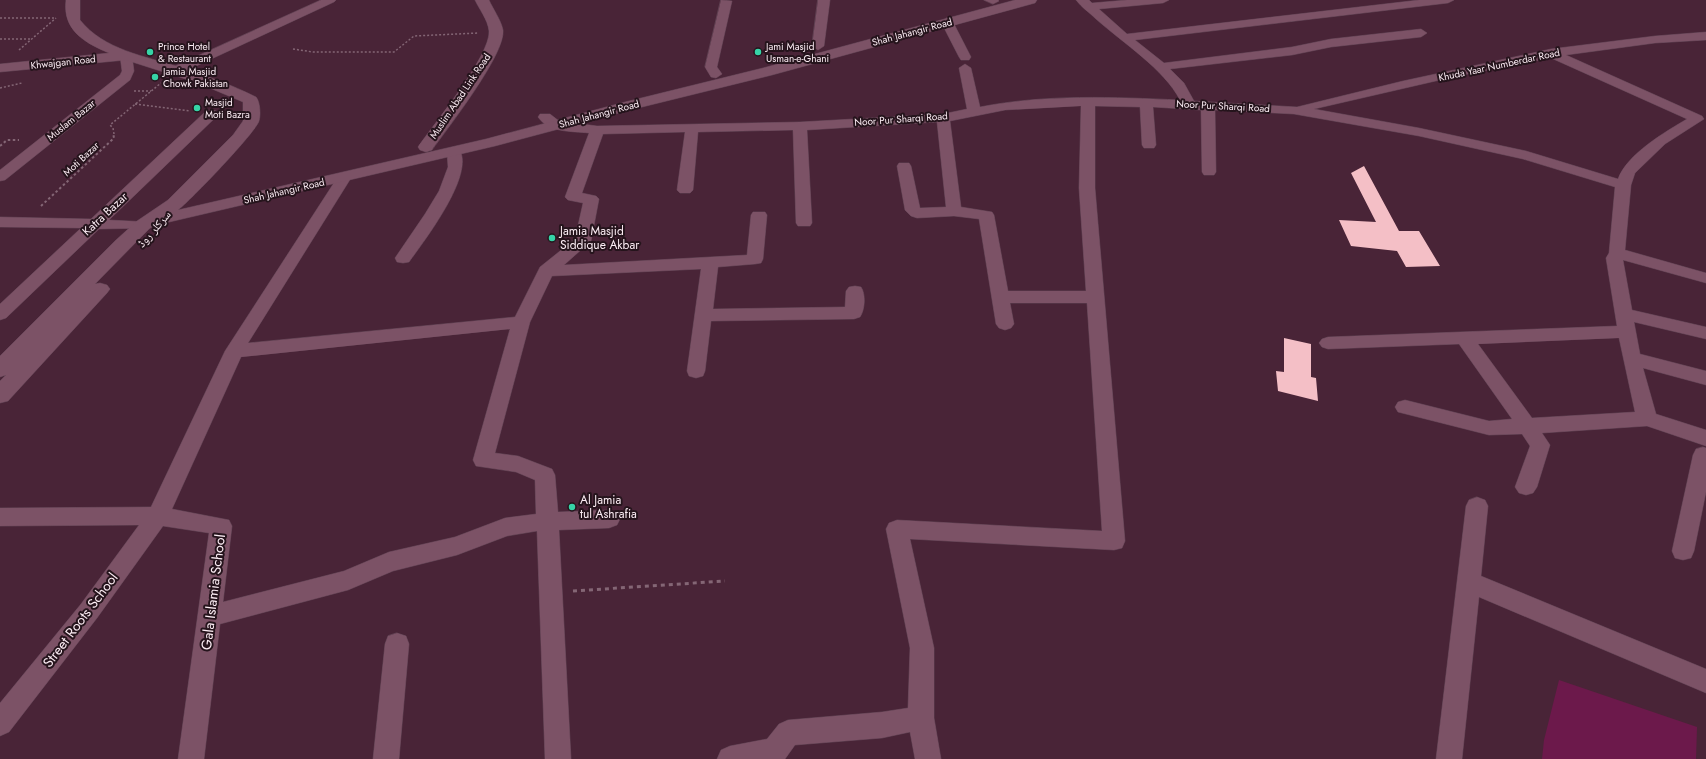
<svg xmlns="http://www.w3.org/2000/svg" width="1706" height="759" font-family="Jost,'Noto Naskh Arabic',sans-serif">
<rect width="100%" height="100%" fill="#492437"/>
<path fill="#6c194b" d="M1559,680L1697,727L1696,759H1542L1544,740Z"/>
<path fill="#f4bfc6" d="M1364,166L1399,231H1419L1440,266L1406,267L1397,251L1351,246L1339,220L1376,222L1351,173Z
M1284,338L1311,344V377L1316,378L1318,401L1278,391L1276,371L1284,372Z"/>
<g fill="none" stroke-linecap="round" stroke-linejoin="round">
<defs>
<path id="street" d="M321,0H336L334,2L179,74L175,75L169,71L171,68Z
M721,0L732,1L717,67L722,74L716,78L711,77L705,67Z
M818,0H830L824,46L818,50L812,46Z
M984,0H998L999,1L993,4Z
M1076,0H1089L1092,3L1127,0H1169L1163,3L1099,9L1127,34L1419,0H1454L1448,3L1135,40L1164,63L1292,47L1331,39L1421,29L1427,33L1421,37L1331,47L1292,55L1170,69L1184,83L1194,101L1297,107L1403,81L1551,49L1655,36L1706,32V40L1655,43L1566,55L1702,116L1704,119L1665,144L1635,173L1631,185L1625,250L1706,273V283L1623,260L1632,310L1706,327V339L1634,322L1640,354L1706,371V385L1643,368L1656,414L1706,430V446L1647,426L1542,433L1550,445L1537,487L1533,493L1526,495L1519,493L1515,487L1530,446L1522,434L1489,435L1398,412L1395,407L1398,402L1405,400L1489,421L1512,419L1459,344L1328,349L1322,347L1319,343L1322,339L1328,337L1617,326L1606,258L1609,253L1615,187L1523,159L1419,136L1294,114L1215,110L1216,172L1214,175H1204L1202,172L1201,110L1153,107L1156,145L1154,148H1144L1142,145L1140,107L1095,106V188L1125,541L1122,548L1114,550L910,539L934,648V718L941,759H915L910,732L882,738L795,745L785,759H717L721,750L730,746L767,739L779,724L788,720L882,712L908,708L910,648L886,529L889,523L897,520L1102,531L1087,303H1010L1014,324L1011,328L1005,330L999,328L996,324L979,219L954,216L917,218L911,216L905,210L897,166L899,163H909L911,166L920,208L946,207L937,122L807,130L812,223L810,226H798L796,223L793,130L698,132L693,190L690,193H680L677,190L685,132L603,134L582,193L596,196L599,199L591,241L564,265L747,255L751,215L753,212H765L767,215L763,259L761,263L755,264L718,267L713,309L845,307L846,291L849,287L855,286L861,287C866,294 865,310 860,317L854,319L711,321L705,371L703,376L696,378L689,376L687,371L701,269L552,276L530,322L495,453L518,456L552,469L555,475L558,512L609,510L617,513L620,519L617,525L609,528L559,530L571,759H545L537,531L507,536L457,555L393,571L348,590L220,624L204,759H178L209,533L163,526L97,618L9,732L0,736V703L81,604L139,525L0,526V508L151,507L225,351L339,175H349L351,178L248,343L515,317L540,267L575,239L583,203L568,200L565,197L589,133C571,131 549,133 538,117L540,114H550L559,121L597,126L800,122L943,114L967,109L959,68L965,64L971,68L980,107C1045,94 1114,97 1180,100C1164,69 1123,43 1096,19C1089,12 1082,8 1076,0ZM1551,58L1687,119C1665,132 1627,154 1618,179L1526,151L1419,128L1314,109L1453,77ZM1081,106L1079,188L1086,291H1008L994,215L992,212L961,207L950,121L1005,110ZM510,329L473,460L476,466L516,472L535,480L536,514L505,518L455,537L389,552L344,571L223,602L232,526L229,520L172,509L241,357ZM1619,338L1635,412L1532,418L1478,344Z
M947,18L953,22L971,57L969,60H961L959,57L941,22Z
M126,52L132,56L134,71L130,80L5,180L0,181V170L120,75L122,71L120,56Z
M211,110L216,111L218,114L216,117L109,220L149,222L151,225L149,228L99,229L6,318L0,320V304L81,228L0,227V217L91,219L206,111Z
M454,148L459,149C476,174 424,241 409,262L403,263L397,262L395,258L425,214L439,191L448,167L447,152L449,149Z
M1703,447L1706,448V492L1694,551L1691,558L1683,560L1675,558L1672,551L1693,455L1696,449Z
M1477,497L1485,500L1488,506L1481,576L1706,669V693L1479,597L1462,759H1436L1466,506L1469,500Z
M397,633L406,636L409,644L399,759H373L385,644L388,636Z"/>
<path id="secondary" d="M66,0H80V20C104,50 145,56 179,67C205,75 232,85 256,97C260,101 261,115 259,121C256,132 190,201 178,210L486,139L625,102L763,68L1015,0H1037L1035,3L772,75L634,109L495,146L165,223L159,222L149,229L95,284L100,283L107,285L110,289L107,293L8,401L0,403V381L6,375L0,377V356L116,240L137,221L168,200L233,135L243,121V102L198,83L126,60L0,72V64L109,53C85,43 62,30 66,0Z
M475,0H489C493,9 501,20 503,30C506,54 447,129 432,150L426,152L420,150L418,147C433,125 491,55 489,31C488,20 479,9 475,0Z"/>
</defs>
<use href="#street" stroke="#5f4152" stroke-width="1"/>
<use href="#secondary" stroke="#5f4152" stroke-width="1"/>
<path stroke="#846675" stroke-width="1.5" stroke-dasharray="2 2" stroke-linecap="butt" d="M0,18H56
M0,39H32
M293,49L313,52H394L414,36L478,33
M19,50L56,18
M0,88L22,83
M134,91H151
M135,104L190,111
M114,134L113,128L110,125L161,83"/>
<path stroke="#846675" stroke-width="2" stroke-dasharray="2.5 2.5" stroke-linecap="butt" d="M0,146L7,140H19
M41,206L114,138L113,133"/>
<path stroke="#846675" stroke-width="3" stroke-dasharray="4 4" stroke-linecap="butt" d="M573,591L725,581"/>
<use href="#street" fill="#7c5266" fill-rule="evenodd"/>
<use href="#secondary" fill="#7c5266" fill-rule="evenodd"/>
</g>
<g fill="#36d4a7" stroke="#25141c" stroke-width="1.5">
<circle cx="150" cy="52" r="4"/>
<circle cx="758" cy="52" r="4"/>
<circle cx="155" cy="77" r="4"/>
<circle cx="197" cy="108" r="4"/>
<circle cx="552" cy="238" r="4"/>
<circle cx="572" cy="507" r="4"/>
</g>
<g text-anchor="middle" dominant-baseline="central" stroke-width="4" stroke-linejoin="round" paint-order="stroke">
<g font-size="10" fill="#fcedf4" stroke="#25141c">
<text transform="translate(912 32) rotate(-15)">Shah Jahangir Road</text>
<text transform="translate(63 62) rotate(-6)">Khwajgan Road</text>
<text transform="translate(1499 65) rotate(-12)">Khuda Yaar Numberdar Road</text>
<text transform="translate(460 96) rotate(-56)">Muslim Abad Link Road</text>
<text transform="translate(1223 106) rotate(3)">Noor Pur Sharqi Road</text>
<text transform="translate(599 114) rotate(-15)">Shah Jahangir Road</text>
<text transform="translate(901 119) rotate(-4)">Noor Pur Sharqi Road</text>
<text transform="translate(71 120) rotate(-39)">Muslam Bazar</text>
<text transform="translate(81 159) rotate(-43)">Moti Bazar</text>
<text transform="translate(284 191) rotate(-13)">Shah Jahangir Road</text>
</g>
<g font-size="10" fill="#fcedf4" stroke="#25141c" text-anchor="start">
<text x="158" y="46">Prince Hotel<tspan x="158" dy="12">&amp; Restaurant</tspan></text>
<text x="766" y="46">Jami Masjid<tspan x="766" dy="12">Usman-e-Ghani</tspan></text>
<text x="163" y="71">Jamia Masjid<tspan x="163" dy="12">Chowk Pakistan</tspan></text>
<text x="205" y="102">Masjid<tspan x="205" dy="12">Moti Bazra</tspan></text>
</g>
<g font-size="12" fill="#fcedf4" stroke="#25141c">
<text transform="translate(105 214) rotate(-43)">Katra Bazar</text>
<text transform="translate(154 229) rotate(-49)">سرکلر روڈ</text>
</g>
<g font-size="12" fill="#fcedf4" stroke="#25141c" text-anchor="start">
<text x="560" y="231">Jamia Masjid<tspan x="560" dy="14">Siddique Akbar</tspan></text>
<text x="580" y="500">Al Jamia<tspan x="580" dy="14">tul Ashrafia</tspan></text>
</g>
<g font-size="14" fill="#fcedf4" stroke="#25141c">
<text transform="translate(213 592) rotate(-83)">Gala Islamia School</text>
<text transform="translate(80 620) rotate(-53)">Street Roots School</text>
</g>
</g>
</svg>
